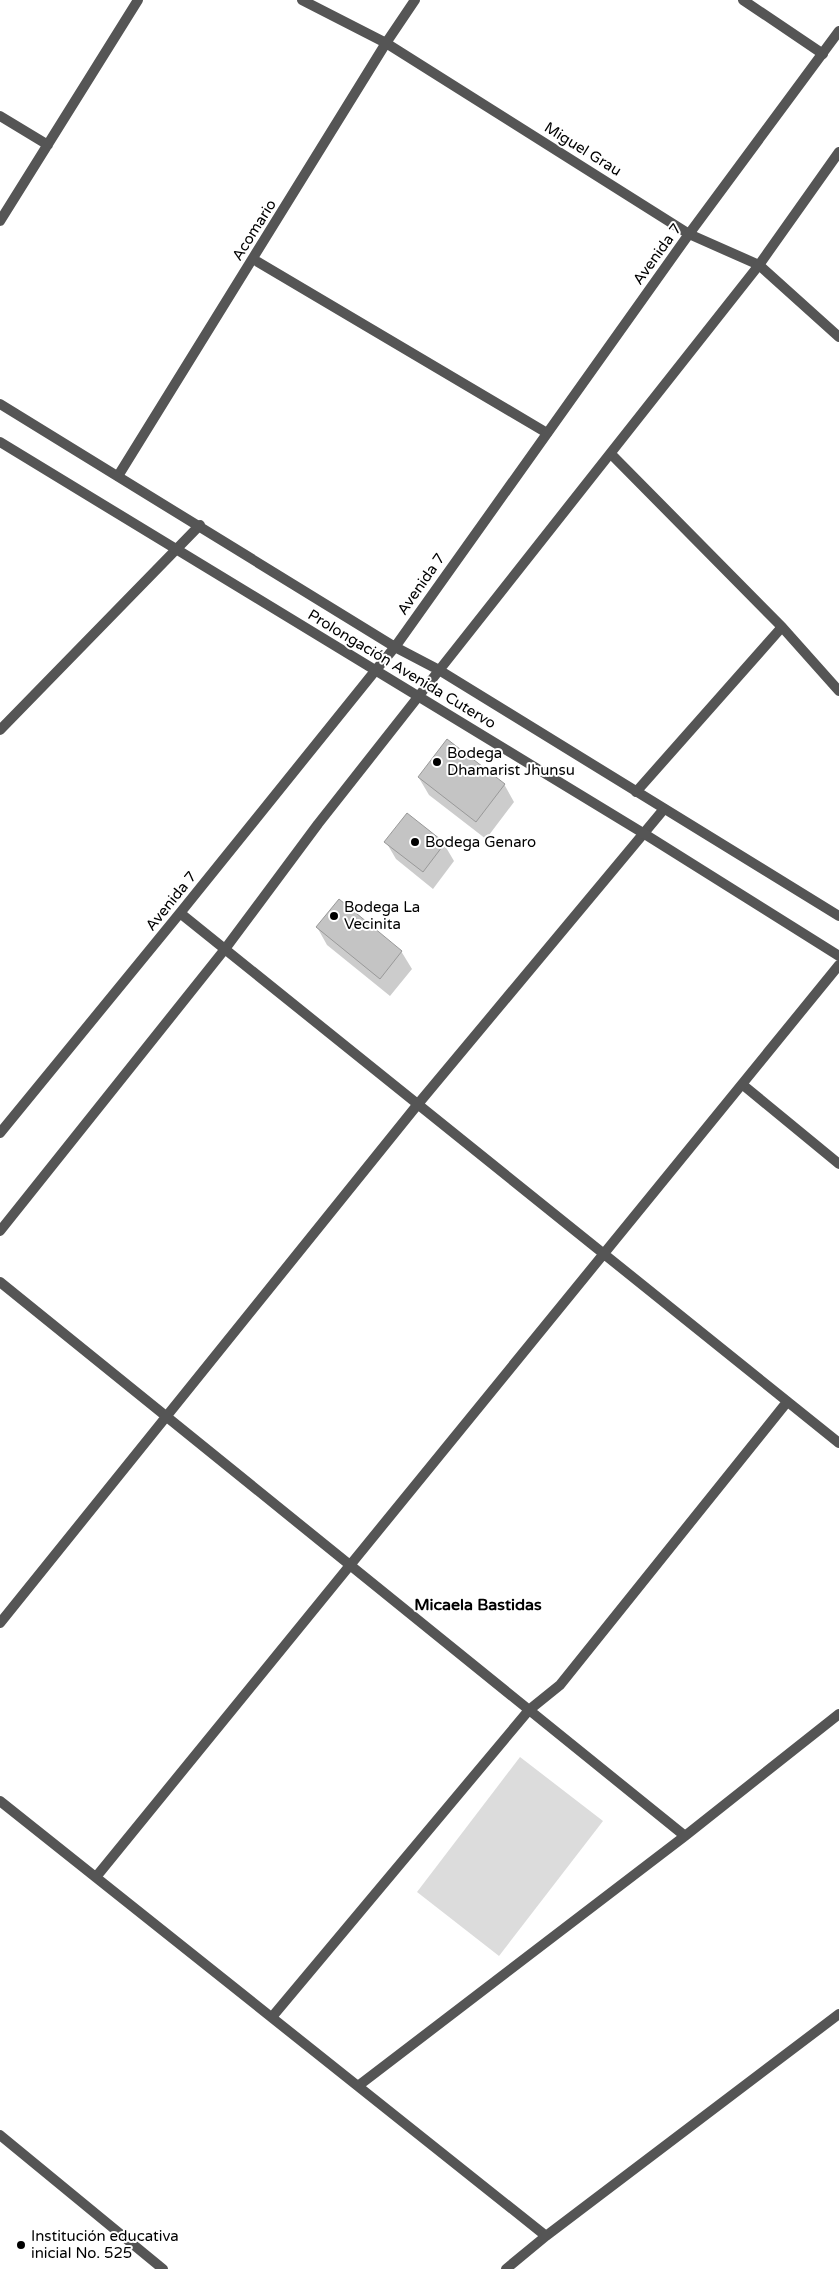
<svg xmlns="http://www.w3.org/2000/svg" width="839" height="2269" font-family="'Varela Round',sans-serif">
<rect width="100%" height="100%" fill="#fff"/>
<path fill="#dcdcdc" d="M520,1757L603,1821L499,1956L417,1892Z"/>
<path fill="#0003" d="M419,778L504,784L514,802L486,839L429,795Z
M386,842L444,844L454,861L433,889L396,859Z
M317,927L401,951L412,969L390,996L327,945Z"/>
<path fill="#c4c4c4" stroke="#999" d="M447,739L505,784L476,822L418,777Z
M407,813L445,843L423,872L384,842Z
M339,899L402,951L380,979L316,927Z"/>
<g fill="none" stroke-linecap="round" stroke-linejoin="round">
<path stroke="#555" stroke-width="10" d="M743,1085L839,1164"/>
<path stroke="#555" stroke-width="10" d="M302,0L386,43L689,234L759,265L839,337
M743,0L823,54
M0,116L48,145
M0,221L138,0
M253,259L547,433
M611,454L782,627L839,691
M118,476L386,43L415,0
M0,730L200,525
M636,792L782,627
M180,913L839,1443
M0,1133L180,913L375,671
M0,1231L225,949L318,824L418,697
M0,1282L685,1836
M0,1623L418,1104L664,809
M0,1801L546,2236
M96,1877L839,965
M272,2017L529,1710L560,1685L787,1402
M358,2086L685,1836L839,1714
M0,2135L163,2269
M506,2269L546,2236L839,2014"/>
<path stroke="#555" stroke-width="10" d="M0,404L395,647L439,670L839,916
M0,442L643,833L839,956
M375,671L395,647L689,234L839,31
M418,697L759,265L839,152"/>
</g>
<g fill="#000" stroke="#fff" stroke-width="2">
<circle cx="437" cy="762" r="5"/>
<circle cx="415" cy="842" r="5"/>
<circle cx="334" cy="916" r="5"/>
<circle cx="21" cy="2245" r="5"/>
</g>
<g text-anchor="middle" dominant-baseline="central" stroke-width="4" stroke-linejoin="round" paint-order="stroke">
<g font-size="15" fill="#000" stroke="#fff">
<text transform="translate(583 149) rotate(32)">Miguel Grau</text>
<text transform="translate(254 230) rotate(-58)">Acomario</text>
<text transform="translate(657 254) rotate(-54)">Avenida 7</text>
<text transform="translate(421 584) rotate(-55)">Avenida 7</text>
<text transform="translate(402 669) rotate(31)">Prolongación Avenida Cutervo</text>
<text transform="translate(171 901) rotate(-51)">Avenida 7</text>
</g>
<g font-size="15" fill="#000" stroke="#fff" text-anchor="start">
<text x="447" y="753">Bodega<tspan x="447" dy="17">Dhamarist Jhunsu</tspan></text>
<text x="425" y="842">Bodega Genaro</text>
<text x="344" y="907">Bodega La<tspan x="344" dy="17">Vecinita</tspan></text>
<text x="31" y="2236">Institución educativa<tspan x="31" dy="17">inicial No. 525</tspan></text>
</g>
<g font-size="16" font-weight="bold" fill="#000" stroke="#fff">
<text x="478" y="1605">Micaela Bastidas</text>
</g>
</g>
</svg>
